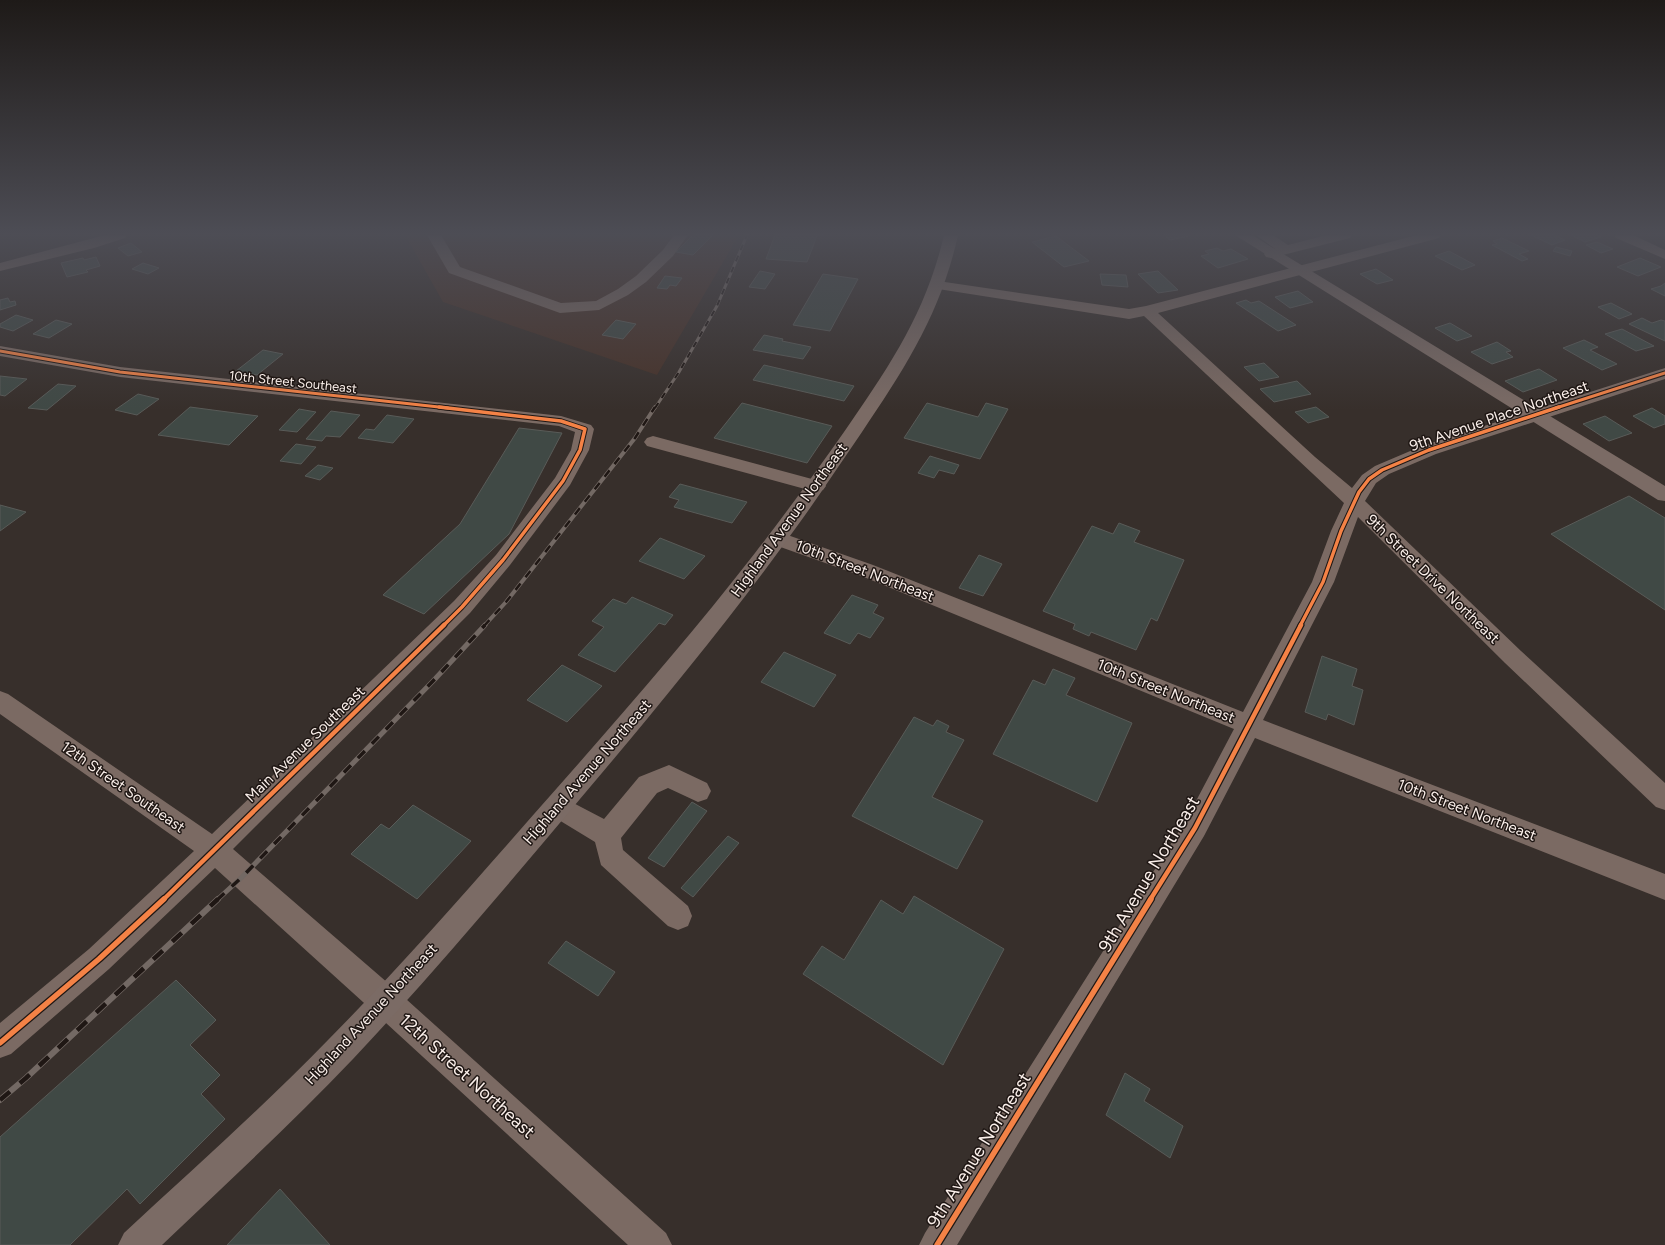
<svg xmlns="http://www.w3.org/2000/svg" width="1665" height="1245" font-family="Figtree,sans-serif">
<rect width="100%" height="100%" fill="#372f2b"/>
<path fill="#473229" d="M405,235H739L657,375L443,302Z"/>
<path fill="#404945" stroke="#595b58" d="M693,235H713L693,255L676,252Z
M775,235H824L817,236L807,262L766,259Z
M1163,235H1188L1189,236L1170,240Z
M1531,235H1554L1565,240L1552,245Z
M1571,235H1598L1601,237L1585,242Z
M1056,236L1089,261L1064,267L1032,242Z
M1502,238L1529,251L1519,254L1528,259L1522,261L1492,245L1497,244L1493,241Z
M1597,242L1613,249L1601,253L1586,245Z
M131,243L142,252L128,256L118,248Z
M1556,247L1572,251L1570,256L1553,251Z
M1217,248L1223,251L1231,249L1248,259L1218,268L1201,256L1209,254L1205,251Z
M1449,251L1475,265L1462,270L1435,256Z
M96,257L100,266L86,270L88,272L67,277L61,263L83,258L84,260Z
M1640,258L1661,267L1638,276L1617,267Z
M143,263L159,268L148,274L132,269Z
M1376,269L1393,280L1377,284L1360,274Z
M760,271L775,274L765,289L749,287Z
M1158,271L1178,290L1158,293L1138,274Z
M823,274L858,279L830,331L793,325Z
M1100,274L1126,275L1128,287L1102,285Z
M665,276L682,278L676,286L670,285L667,289L657,288Z
M1665,283V296L1651,289L1661,286Z
M1298,291L1313,302L1290,308L1275,297Z
M8,298L10,302L15,301L16,305L0,310V300Z
M1246,300L1251,303L1259,301L1296,325L1278,331L1236,303Z
M1611,303L1632,314L1619,319L1598,307Z
M16,315L33,320L13,331L0,327V324Z
M1642,318L1652,323L1661,320L1665,321V341L1629,324Z
M56,320L72,324L49,338L33,334Z
M616,320L636,324L623,339L602,335Z
M1450,323L1472,336L1457,341L1435,328Z
M1622,329L1654,346L1636,351L1605,334Z
M764,335L783,339L782,341L811,347L803,359L753,350Z
M1584,340L1598,347L1590,350L1617,364L1602,370L1563,348Z
M1497,342L1511,351L1506,352L1513,357L1492,364L1471,352Z
M263,350L283,354L257,375L236,371Z
M1264,363L1279,377L1259,381L1244,367Z
M764,365L854,386L844,401L753,380Z
M1539,369L1557,380L1523,392L1505,381Z
M0,376L27,379L5,396L0,395Z
M1297,381L1311,394L1274,402L1260,389Z
M58,384L76,386L47,410L28,408Z
M138,394L159,399L137,415L115,410Z
M742,403L832,426L807,463L714,438Z
M927,403L978,417L986,403L1008,409L980,459L904,438Z
M190,407L258,416L229,445L158,435Z
M1316,407L1329,417L1308,423L1295,412Z
M1652,408L1665,416V424L1654,428L1633,416Z
M299,409L316,412L297,432L279,430Z
M331,411L360,415L340,437L326,436L322,441L306,439Z
M387,415L414,419L393,443L358,438L366,429L374,430Z
M1605,416L1632,433L1609,441L1583,424Z
M519,428L562,433L509,534L424,614L383,595L460,524Z
M296,444L316,447L301,464L280,461Z
M930,456L959,465L954,474L939,470L934,478L918,473Z
M318,465L333,468L320,480L305,476Z
M680,484L747,502L732,523L674,507L679,500L669,497Z
M1629,496L1665,518V610L1551,534Z
M0,505L26,512L0,531Z
M1119,523L1140,531L1134,542L1184,560L1157,621L1151,618L1136,650L1091,632L1089,636L1073,629L1075,624L1043,611L1092,526L1113,534Z
M660,538L705,556L684,579L639,561Z
M979,555L1002,564L983,596L959,588Z
M852,595L878,605L873,613L884,618L870,638L858,633L850,644L824,633Z
M632,597L673,615L665,625L659,623L615,672L578,655L604,627L592,621L613,599L626,604Z
M784,652L836,675L814,707L761,682Z
M1322,656L1357,669L1352,686L1363,690L1354,725L1328,714L1326,720L1305,712Z
M562,665L602,686L567,722L527,700Z
M1053,669L1075,678L1066,695L1132,723L1097,802L993,754L1033,680L1045,685Z
M914,717L933,726L937,720L949,726L946,732L964,740L932,797L983,821L957,869L852,816Z
M692,802L707,811L664,867L648,858Z
M413,805L471,841L417,899L351,854L381,824L389,829Z
M728,836L739,843L693,897L681,888Z
M914,896L1004,949L943,1065L803,974L822,946L844,960L881,900L903,914Z
M566,941L615,972L598,996L548,963Z
M176,980L216,1020L190,1045L220,1075L201,1094L225,1119L140,1204L127,1189L70,1245H0V1137Z
M1125,1073L1150,1089L1144,1101L1183,1126L1170,1158L1106,1115Z
M280,1189L330,1245H227Z"/>
<g fill="none" stroke-linecap="round" stroke-linejoin="round">
<path fill="#7b6a63" fill-rule="evenodd" d="M105,235H127L125,238L94,248L0,271V263Z
M427,235H441L460,267L561,303L596,301L618,289L636,276L663,250L674,235H688L673,256L646,282L628,295L599,310L560,313L449,273Z
M1256,235H1273L1288,245L1327,235H1352L1350,238L1271,258L1266,257L1264,254L1266,251L1275,249Z
M1417,235H1441L1439,238L1158,313L1315,457L1352,488L1362,475L1375,466L1422,446L1665,368V379L1436,454L1389,474L1376,483L1365,501L1521,651L1665,783V810L1656,807L1505,663L1358,517L1334,582L1263,720L1665,874V900L1255,738L1204,836L957,1245H919L925,1233L1186,820L1234,729L859,575L772,544L769,539L772,534L779,532L873,565L1243,712L1312,582L1331,531L1344,503L1144,316L1129,319L938,289L933,288L931,285L933,282L938,281L1129,309L1146,306Z
M0,346L120,367L561,416L591,425L594,429L589,450L570,485L510,565L470,613L233,849L396,990L666,1233L672,1245H628L374,1012L215,868L109,969L11,1054L0,1058V1023L89,949L194,851L0,714V691L8,694L212,834L454,601L496,555L555,478L571,450L575,432L559,426L120,377L0,356Z
M653,436L823,482L826,486L823,490L816,492L647,446L644,442L647,438Z
M669,765L707,783L711,791L707,799L698,802L668,788L657,793L621,838L623,850L688,906L692,916L688,926L678,930L668,926L601,865L595,842L549,814L545,806L549,798L558,795L604,819L639,777Z"/>
<path fill="#7b6b65" fill-rule="evenodd" d="M944,235H958C941,313 905,368 862,432C842,461 823,490 803,518C733,616 657,708 580,799C506,887 432,975 353,1059C292,1123 226,1184 162,1245H118L124,1233C193,1169 263,1107 328,1040C408,959 482,873 557,788C625,711 692,634 755,553C786,513 815,473 844,432C889,367 926,313 944,235Z
M1235,235H1252L1665,486V501L1658,500Z
M1614,235H1633L1665,250V259L1616,238Z"/>
<defs>
<path id="rail-far3" d="M655,408L679,372L717,306L747,235"/>
<path id="rail-far2" d="M484,626L506,602L635,438L655,407"/>
<path id="rail-far1" d="M217,900L242,877L435,679L485,625"/>
<path id="rail" d="M0,1100L26,1078L218,899"/>
</defs>
<use href="#rail-far3" stroke="#736964" stroke-width="3"/>
<use href="#rail-far2" stroke="#736964" stroke-width="4"/>
<use href="#rail-far1" stroke="#736964" stroke-width="5"/>
<use href="#rail" stroke="#736964" stroke-width="6"/>
<use href="#rail-far3" stroke="#1f1714" stroke-width="2" stroke-dasharray="6" stroke-linecap="butt"/>
<use href="#rail-far2" stroke="#1f1714" stroke-width="2.5" stroke-dasharray="8" stroke-linecap="butt"/>
<use href="#rail-far1" stroke="#1f1714" stroke-width="3.5" stroke-dasharray="10" stroke-linecap="butt"/>
<use href="#rail" stroke="#1f1714" stroke-width="4.5" stroke-dasharray="13" stroke-linecap="butt"/>
<defs>
<path id="cycleway-far3" d="M0,351L120,372L448,408
M1556,408L1665,373"/>
<path id="cycleway-far2" d="M439,407L561,421L585,429L580,450L563,481L503,560L462,607L443,626
M1300,626L1323,582L1341,531L1359,492L1369,479L1382,470L1429,450L1559,407"/>
<path id="cycleway-far1" d="M163,900L444,625
M1150,900L1195,828L1301,625"/>
<path id="cycleway" d="M0,1043L99,959L164,899
M937,1245L1151,899"/>
</defs>
<use href="#cycleway-far3" stroke="#1f1714" stroke-width="5"/>
<use href="#cycleway-far2" stroke="#1f1714" stroke-width="5.5"/>
<use href="#cycleway-far1" stroke="#1f1714" stroke-width="7"/>
<use href="#cycleway" stroke="#1f1714" stroke-width="8"/>
<use href="#cycleway-far3" stroke="#f48246" stroke-width="3"/>
<use href="#cycleway-far2" stroke="#f48246" stroke-width="3.5"/>
<use href="#cycleway-far1" stroke="#f48246" stroke-width="4.5"/>
<use href="#cycleway" stroke="#f48246" stroke-width="5.5"/>
</g>
<linearGradient id="sky" x2="0" y2="1"><stop stop-color="#1e1a18"/><stop offset="0.57" stop-color="#4d4d55"/><stop offset="1" stop-color="#4d4d55" stop-opacity="0"/></linearGradient>
<rect width="1665" height="410" fill="url(#sky)"/>
<g text-anchor="middle" dominant-baseline="central" stroke-width="3" stroke-linejoin="round" paint-order="stroke">
<g font-size="13" fill="#faefea" stroke="#1f1714">
<text transform="translate(293 382) rotate(6)">10th Street Southeast</text>
</g>
<g font-size="15" fill="#faefea" stroke="#1f1714">
<text transform="translate(1499 416) rotate(-19)">9th Avenue Place Northeast</text>
<text transform="translate(789 520) rotate(-54)">Highland Avenue Northeast</text>
<text transform="translate(865 571) rotate(21)">10th Street Northeast</text>
<text transform="translate(1433 579) rotate(44)">9th Street Drive Northeast</text>
<text transform="translate(1166 691) rotate(22)">10th Street Northeast</text>
<text transform="translate(305 744) rotate(-44)">Main Avenue Southeast</text>
<text transform="translate(587 772) rotate(-49)">Highland Avenue Northeast</text>
<text transform="translate(123 787) rotate(35)">12th Street Southeast</text>
<text transform="translate(1467 810) rotate(21)">10th Street Northeast</text>
<text transform="translate(371 1014) rotate(-47)">Highland Avenue Northeast</text>
</g>
<g font-size="18" fill="#faefea" stroke="#1f1714">
<text transform="translate(1149 874) rotate(-59)">9th Avenue Northeast</text>
<text transform="translate(467 1076) rotate(42)">12th Street Northeast</text>
<text transform="translate(979 1150) rotate(-58)">9th Avenue Northeast</text>
</g>
</g>
</svg>
